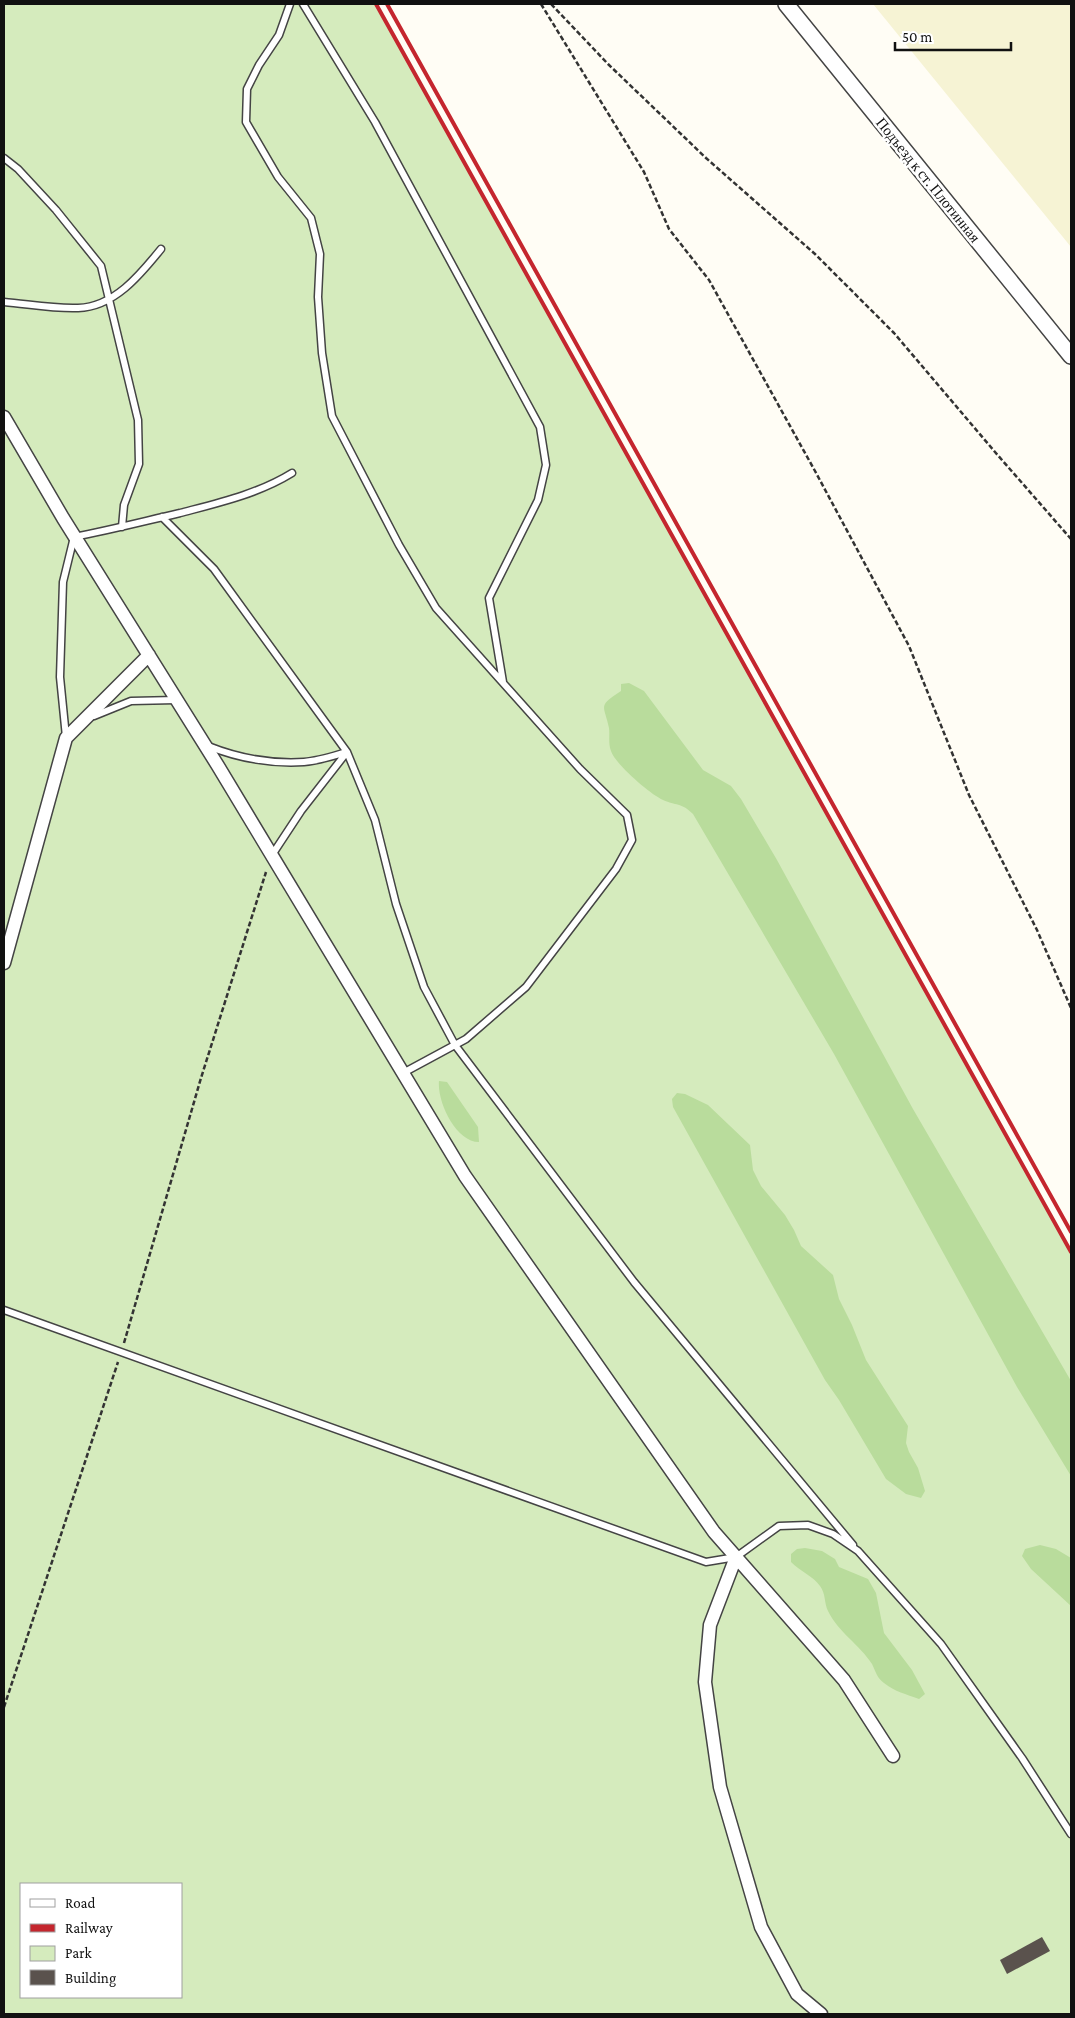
<svg xmlns="http://www.w3.org/2000/svg" width="1075" height="2018" font-family="'Crimson Pro',serif">
<rect width="100%" height="100%" fill="#fffdf5"/>
<path fill="#f6f3d4" d="M873,4H1071V247Z"/>
<path fill="#d5ebbd" fill-rule="evenodd" d="M4,4H376L1071,1252V2014H4ZM21,1884H181V1997H21Z"/>
<path fill="#b9dc9c" d="M629,683L644,691L703,770L731,786L741,799L777,860L913,1109L1071,1381V1476L1017,1387L834,1054L693,814C681,802 676,806 663,800C650,794 615,764 611,751C608,743 610,735 609,728C604,704 597,707 621,691V684Z
M439,1081L447,1082L478,1127L479,1142C456,1142 437,1102 439,1081Z
M677,1093L685,1094L708,1105L750,1145L753,1170L761,1186L785,1215L794,1230L801,1246L833,1275L839,1299L852,1325L866,1360L908,1426L906,1443L909,1452L918,1468L925,1491L921,1498L906,1494L886,1479L839,1400L825,1380L673,1107L672,1099Z
M1040,1545L1056,1549L1071,1558V1606L1031,1569L1022,1556L1025,1549Z
M805,1548L822,1551L835,1559L839,1567L868,1579L876,1593L884,1633L912,1670L925,1694L919,1699C906,1694 895,1692 884,1683C877,1678 876,1672 872,1664C860,1645 838,1632 828,1611C824,1603 826,1594 820,1586C813,1576 800,1571 791,1562V1554L797,1549Z"/>
<path fill="#5a524d" d="M1042,1937L1050,1951L1007,1974L1000,1960Z"/>
<g fill="none" stroke-linecap="round" stroke-linejoin="round">
<defs>
<path id="service" d="M290,4L279,35L259,65L247,89L246,122L278,177L311,218L320,254L318,297L322,353L332,416L399,545L436,608L580,769L627,815L632,840L616,869L526,987L466,1039L403,1073
M303,4L375,122L540,427L546,465L538,500L489,598L503,682
M4,158L18,169L56,210L101,266L138,420L139,464L124,505L122,527
M4,302C28,304 53,309 78,308C114,307 140,275 161,249
M162,517L214,569L347,752L375,820L396,904L424,987L455,1045L634,1282L853,1545
M94,716L131,701L176,700
M66,737L60,677L63,582L74,537C110,530 145,521 180,513C218,503 258,494 292,473
M208,746C238,758 271,764 304,762C318,761 333,756 347,752L301,811L272,855
M4,1310L706,1562L736,1557L779,1526L808,1525L833,1534L858,1551L941,1644L1022,1758L1071,1834"/>
<path id="minor" d="M4,417L63,518L218,766L465,1176L714,1532L844,1680L893,1756
M4,963L66,738L149,655
M736,1557L710,1625L705,1682L720,1787L761,1927L797,1994L821,2014"/>
<path id="tertiary" d="M786,4L1071,356"/>
</defs>
<use href="#service" stroke="#444" stroke-width="9"/>
<use href="#minor" stroke="#444" stroke-width="15"/>
<use href="#tertiary" stroke="#444" stroke-width="18"/>
<path stroke="#333" stroke-width="2.5" stroke-dasharray="5 2.5" stroke-linecap="butt" d="M541,4L644,172L669,229L709,280L815,471L909,646L969,795L1037,930L1071,1008
M551,4L608,64L706,158L815,254L894,333L995,452L1071,539
M124,1343L201,1078L266,872
M4,1707L118,1362"/>
<use href="#service" stroke="#fff" stroke-width="6"/>
<use href="#minor" stroke="#fff" stroke-width="12"/>
<use href="#tertiary" stroke="#fff" stroke-width="15"/>
<path stroke="#c4262e" stroke-width="4" d="M376,4L1071,1252
M387,4L1071,1232"/>
</g>
<g text-anchor="middle" dominant-baseline="central" stroke-width="5" stroke-linejoin="round" paint-order="stroke">
<g font-size="15" fill="#111" stroke="#fff">
<text transform="translate(928 180) rotate(51)">Подъезд к ст. Плотинная</text>
</g>
</g>
<rect width="1075" height="2018" fill="none" stroke="#111111" stroke-width="10"/>
<rect x="20" y="1883" width="162" height="115" fill="#ffffff" stroke="#a0a0a0"/>
<rect x="30" y="1899" width="25" height="8" fill="#ffffff" stroke="#a0a0a0"/>
<text x="65" y="1908" font-size="15" fill="#111111">Road</text>
<rect x="30" y="1924" width="25" height="8" fill="#c4262e" stroke="#a0a0a0"/>
<text x="65" y="1933" font-size="15" fill="#111111">Railway</text>
<rect x="30" y="1946" width="25" height="15" fill="#d5ebbd" stroke="#a0a0a0"/>
<text x="65" y="1958" font-size="15" fill="#111111">Park</text>
<rect x="30" y="1970" width="25" height="15" fill="#5a524d" stroke="#a0a0a0"/>
<text x="65" y="1983" font-size="15" fill="#111111">Building</text>
<path d="M895 42v8h116v-8" fill="none" stroke="#111111" stroke-width="2.5"/>
<text x="902" y="42" font-size="15" fill="#111111" stroke="#ffffff" stroke-width="4" paint-order="stroke">50 m</text>
</svg>
